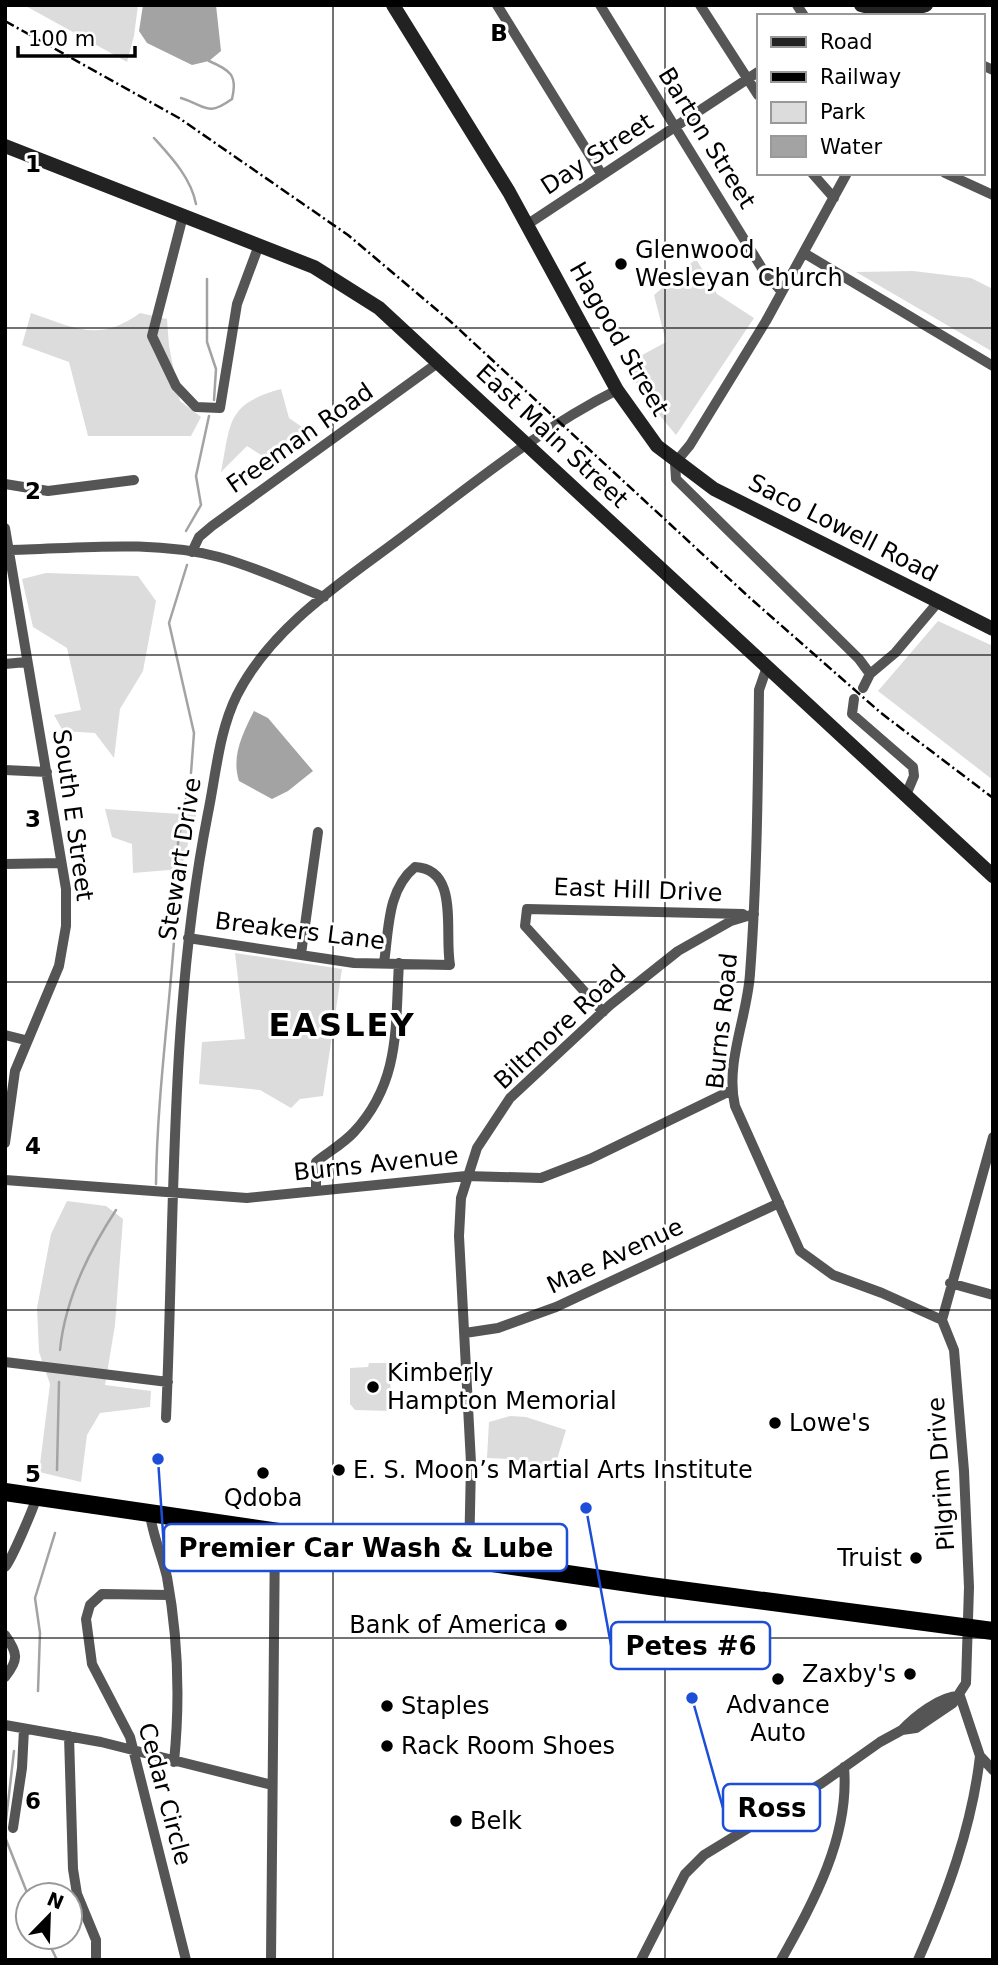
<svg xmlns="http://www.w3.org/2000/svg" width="998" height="1965" font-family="'DejaVu Sans',sans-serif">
<rect width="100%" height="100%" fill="#fff"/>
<path fill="#dcdcdc" d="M24,5H138L134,36L127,62Z
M696,259L717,294L754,318L676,435L643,395L626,364L666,342L654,295Z
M913,271L971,278L993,289V352L856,272Z
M31,313C75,328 99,343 140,313L167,319L169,346L180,401L201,417L191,436H88L69,362L22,345Z
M281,389L289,418L315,436L269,460L247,446L221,472C231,422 226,404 281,389Z
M46,573L138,576L156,601L143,671L120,709L114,758L95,733L63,731L54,715L81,710L67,648L33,627L22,579Z
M938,621L993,646V780L878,691Z
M105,809L196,815L181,869L133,873L132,844L112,837Z
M235,953L342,969L323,1096L300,1099L291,1108L260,1090L199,1084L202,1042L245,1039Z
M67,1201L106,1206L123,1219L115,1325L105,1385L151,1391L150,1407L100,1413L87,1435L81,1482L39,1472L50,1384L39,1352L37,1308L51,1234Z
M369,1363H390L391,1411L355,1410L350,1404V1368L368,1367Z
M510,1416L526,1417L566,1430L554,1469L513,1459L487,1458L489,1422Z"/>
<path fill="#a3a3a3" d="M143,5H216L221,51L209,61L192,65L147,43L139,31Z
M254,711L268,718L313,771L288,791L272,799L239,781C231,756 243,733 254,711Z"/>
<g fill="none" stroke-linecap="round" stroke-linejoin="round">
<path stroke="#a3a3a3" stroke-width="2.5" d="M181,98C207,106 207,117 232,99C238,75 230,70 209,61
M154,138C172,158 191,178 196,204
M207,279V342L216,369L214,400
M186,531L201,505L196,476L209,416
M187,565L169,623L194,733L191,773
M176,901L178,843L187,793
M156,1184C157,1099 169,1014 175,928
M60,1350C65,1300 89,1251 116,1210
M57,1470L59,1382
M38,1691L40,1633L35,1598L55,1533
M5,1829L14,1751
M5,1837L28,1895
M46,1937L57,1960"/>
<path stroke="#555" stroke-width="10" d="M497,5L602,175
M600,5L763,270L781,291
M700,5L758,95
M797,5L804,16
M982,65L993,70
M812,173L834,198
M847,173L766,321L690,445L675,463L676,479L859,659L870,674L863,688
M945,173L993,195
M183,216L152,336L176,386L196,407L220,408L237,304L259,245
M528,224L758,72
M804,253L993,366
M5,484L48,491L134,480
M5,528L66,889V926L59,966L15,1071L5,1143
M5,550C75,549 150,539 219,557C255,567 290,583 324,597
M192,552L199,537L212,526L439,362
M5,664L26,662
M767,667L759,690C758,784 757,879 750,974C747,1018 725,1063 735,1106L800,1251L833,1275L882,1293L942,1320
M870,674L895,653L939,601
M854,699L852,714L913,767L914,776L906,795
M5,770L47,772
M5,864L61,863
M188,938L354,963L450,965C444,932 460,869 415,867C387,890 389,929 384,963
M301,954L318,832
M603,1012L525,926L527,909L743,914
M5,1035L25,1040
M5,1180L247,1198L466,1176L541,1178L590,1159L732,1090
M316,1191V1162C328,1152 343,1144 354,1132C401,1081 395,1027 399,963
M950,1283L993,1295
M942,1320L993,1137
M465,1333L498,1328L556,1307L779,1203
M5,1362L168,1382
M166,1418C175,1218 169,1010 208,813C216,774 219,731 237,695C274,622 352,576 414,528C479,479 543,427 617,390
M150,1514C153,1537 162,1555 167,1577C178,1637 180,1702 174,1762
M469,1559L471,1463L459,1236L461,1198L477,1148L510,1098L610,1005L678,951L731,921L754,914
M5,1567C11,1561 34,1507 37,1496
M169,1595L102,1594L90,1605L86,1619L92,1664L130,1737L186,1960
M5,1635C18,1653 19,1660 5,1677
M960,1696L980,1756L993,1770
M5,1725L101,1742L272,1785
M902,1730C914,1717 940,1696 959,1696
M69,1736L73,1869L77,1894L96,1940V1960
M13,1828L22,1768L24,1729
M271,1960L275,1531
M641,1960L685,1874L704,1855L822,1783L880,1742L902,1730L916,1728L953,1703L966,1683L969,1587L964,1471L954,1350L942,1320
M781,1960C814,1901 850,1836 844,1767
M918,1960C947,1894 972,1827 980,1756"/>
<path stroke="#222" stroke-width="14" d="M393,5L509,192L617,390L657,446L714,489L993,629
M861,5L895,14L926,5
M5,146L314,267L379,308L993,876"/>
<path stroke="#000" stroke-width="18" d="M5,1492L650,1586L993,1631"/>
<path stroke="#000" stroke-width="2.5" stroke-dasharray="10 3.5 2 3.5" stroke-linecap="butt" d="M5,21L179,118L348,235L450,321L750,598L881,713L993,798"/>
</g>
<path fill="none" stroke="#000" stroke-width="2" stroke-opacity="0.55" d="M333,5V1960M665,5V1960M5,328H993M5,655H993M5,982H993M5,1310H993M5,1638H993"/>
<g fill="#000" stroke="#fff" stroke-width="2.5">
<circle cx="621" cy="264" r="7"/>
<circle cx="373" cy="1387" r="7"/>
<circle cx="775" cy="1423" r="7"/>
<circle cx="339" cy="1470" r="7"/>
<circle cx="263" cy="1473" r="7"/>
<circle cx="916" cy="1558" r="7"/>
<circle cx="561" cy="1625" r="7"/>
<circle cx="910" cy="1674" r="7"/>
<circle cx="778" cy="1679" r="7"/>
<circle cx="387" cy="1706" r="7"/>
<circle cx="387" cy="1746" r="7"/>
<circle cx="456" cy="1821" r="7"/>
</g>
<g text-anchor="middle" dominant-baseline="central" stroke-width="6" stroke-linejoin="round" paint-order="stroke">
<g font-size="24" fill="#000" stroke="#fff">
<text transform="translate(707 138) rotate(58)">Barton Street</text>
<text transform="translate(597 154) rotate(-33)">Day Street</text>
<text transform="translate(619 339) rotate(60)">Hagood Street</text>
<text transform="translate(552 436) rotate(43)">East Main Street</text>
<text transform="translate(300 438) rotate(-35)">Freeman Road</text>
<text transform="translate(843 528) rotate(27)">Saco Lowell Road</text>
<text transform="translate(73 815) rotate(82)">South E Street</text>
<text transform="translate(180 859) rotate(-81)">Stewart Drive</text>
<text transform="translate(638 890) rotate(2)">East Hill Drive</text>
<text transform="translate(300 931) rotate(7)">Breakers Lane</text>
<text transform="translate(722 1021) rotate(-84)">Burns Road</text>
<text transform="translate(560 1027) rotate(-43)">Biltmore Road</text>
<text transform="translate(376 1164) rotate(-6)">Burns Avenue</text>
<text transform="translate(615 1256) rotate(-25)">Mae Avenue</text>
<text transform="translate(941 1474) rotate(-94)">Pilgrim Drive</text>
<text transform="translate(165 1794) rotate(75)">Cedar Circle</text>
</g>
<g font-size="24" fill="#000" stroke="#fff" text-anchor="start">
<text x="635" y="250">Glenwood<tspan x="635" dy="28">Wesleyan Church</tspan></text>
<text x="387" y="1373">Kimberly<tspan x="387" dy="28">Hampton Memorial</tspan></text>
<text x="789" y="1423">Lowe's</text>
<text x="353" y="1470">E. S. Moon’s Martial Arts Institute</text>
<text x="263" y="1498" text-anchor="middle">Qdoba</text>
<text x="902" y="1558" text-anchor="end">Truist</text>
<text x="547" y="1625" text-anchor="end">Bank of America</text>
<text x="896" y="1674" text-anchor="end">Zaxby's</text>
<text x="778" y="1705" text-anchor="middle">Advance<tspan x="778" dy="28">Auto</tspan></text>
<text x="401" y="1706">Staples</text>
<text x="401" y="1746">Rack Room Shoes</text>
<text x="470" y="1821">Belk</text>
</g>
<g font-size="32" font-weight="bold" letter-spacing="2" fill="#000" stroke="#fff">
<text x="342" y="1025">EASLEY</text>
</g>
</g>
<g font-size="23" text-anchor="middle" font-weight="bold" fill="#000" stroke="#fff" stroke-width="6" stroke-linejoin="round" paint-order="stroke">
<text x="499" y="41">B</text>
<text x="33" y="172">1</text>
<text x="33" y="499">2</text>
<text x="33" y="827">3</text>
<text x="33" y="1154">4</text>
<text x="33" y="1482">5</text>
<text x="33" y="1809">6</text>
</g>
<path fill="none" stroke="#1d4ed8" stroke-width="2.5" d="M158 1459L164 1548M586 1508L611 1645M692 1698L723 1808"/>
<g fill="#1d4ed8" stroke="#fff" stroke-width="2.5">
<circle cx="158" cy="1459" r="7"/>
<circle cx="586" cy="1508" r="7"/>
<circle cx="692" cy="1698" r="7"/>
</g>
<g fill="#fff" stroke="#1d4ed8" stroke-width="2.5">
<rect x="164" y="1524" width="403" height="47" rx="7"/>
<rect x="611" y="1622" width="159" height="47" rx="7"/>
<rect x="723" y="1784" width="97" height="47" rx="7"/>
</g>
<g font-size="26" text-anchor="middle" font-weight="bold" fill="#000">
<text x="366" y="1557">Premier Car Wash &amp; Lube</text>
<text x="691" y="1655">Petes #6</text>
<text x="772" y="1817">Ross</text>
</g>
<rect width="998" height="1965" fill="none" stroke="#000000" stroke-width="14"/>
<rect x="757" y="14" width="228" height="161" fill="#ffffff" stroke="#999999" stroke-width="2"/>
<rect x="771" y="37" width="35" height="10" fill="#222222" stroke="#999999" stroke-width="2"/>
<text x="820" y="49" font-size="21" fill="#000000">Road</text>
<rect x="771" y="72" width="35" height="10" fill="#000000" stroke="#999999" stroke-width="2"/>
<text x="820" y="84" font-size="21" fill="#000000">Railway</text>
<rect x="771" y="102" width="35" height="21" fill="#dcdcdc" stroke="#999999" stroke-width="2"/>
<text x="820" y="119" font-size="21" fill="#000000">Park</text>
<rect x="771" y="136" width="35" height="21" fill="#a3a3a3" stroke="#999999" stroke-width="2"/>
<text x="820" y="154" font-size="21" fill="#000000">Water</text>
<g transform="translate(49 1916) rotate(23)"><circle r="33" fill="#ffffff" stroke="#999999" stroke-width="2"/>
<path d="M0-5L12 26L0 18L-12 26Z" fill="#000000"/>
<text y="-10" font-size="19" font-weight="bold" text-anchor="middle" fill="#000000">N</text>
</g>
<path d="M18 46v10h117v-10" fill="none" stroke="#000000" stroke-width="3.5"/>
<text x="28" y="46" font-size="21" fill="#000000" stroke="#ffffff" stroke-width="5" paint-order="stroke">100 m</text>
</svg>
